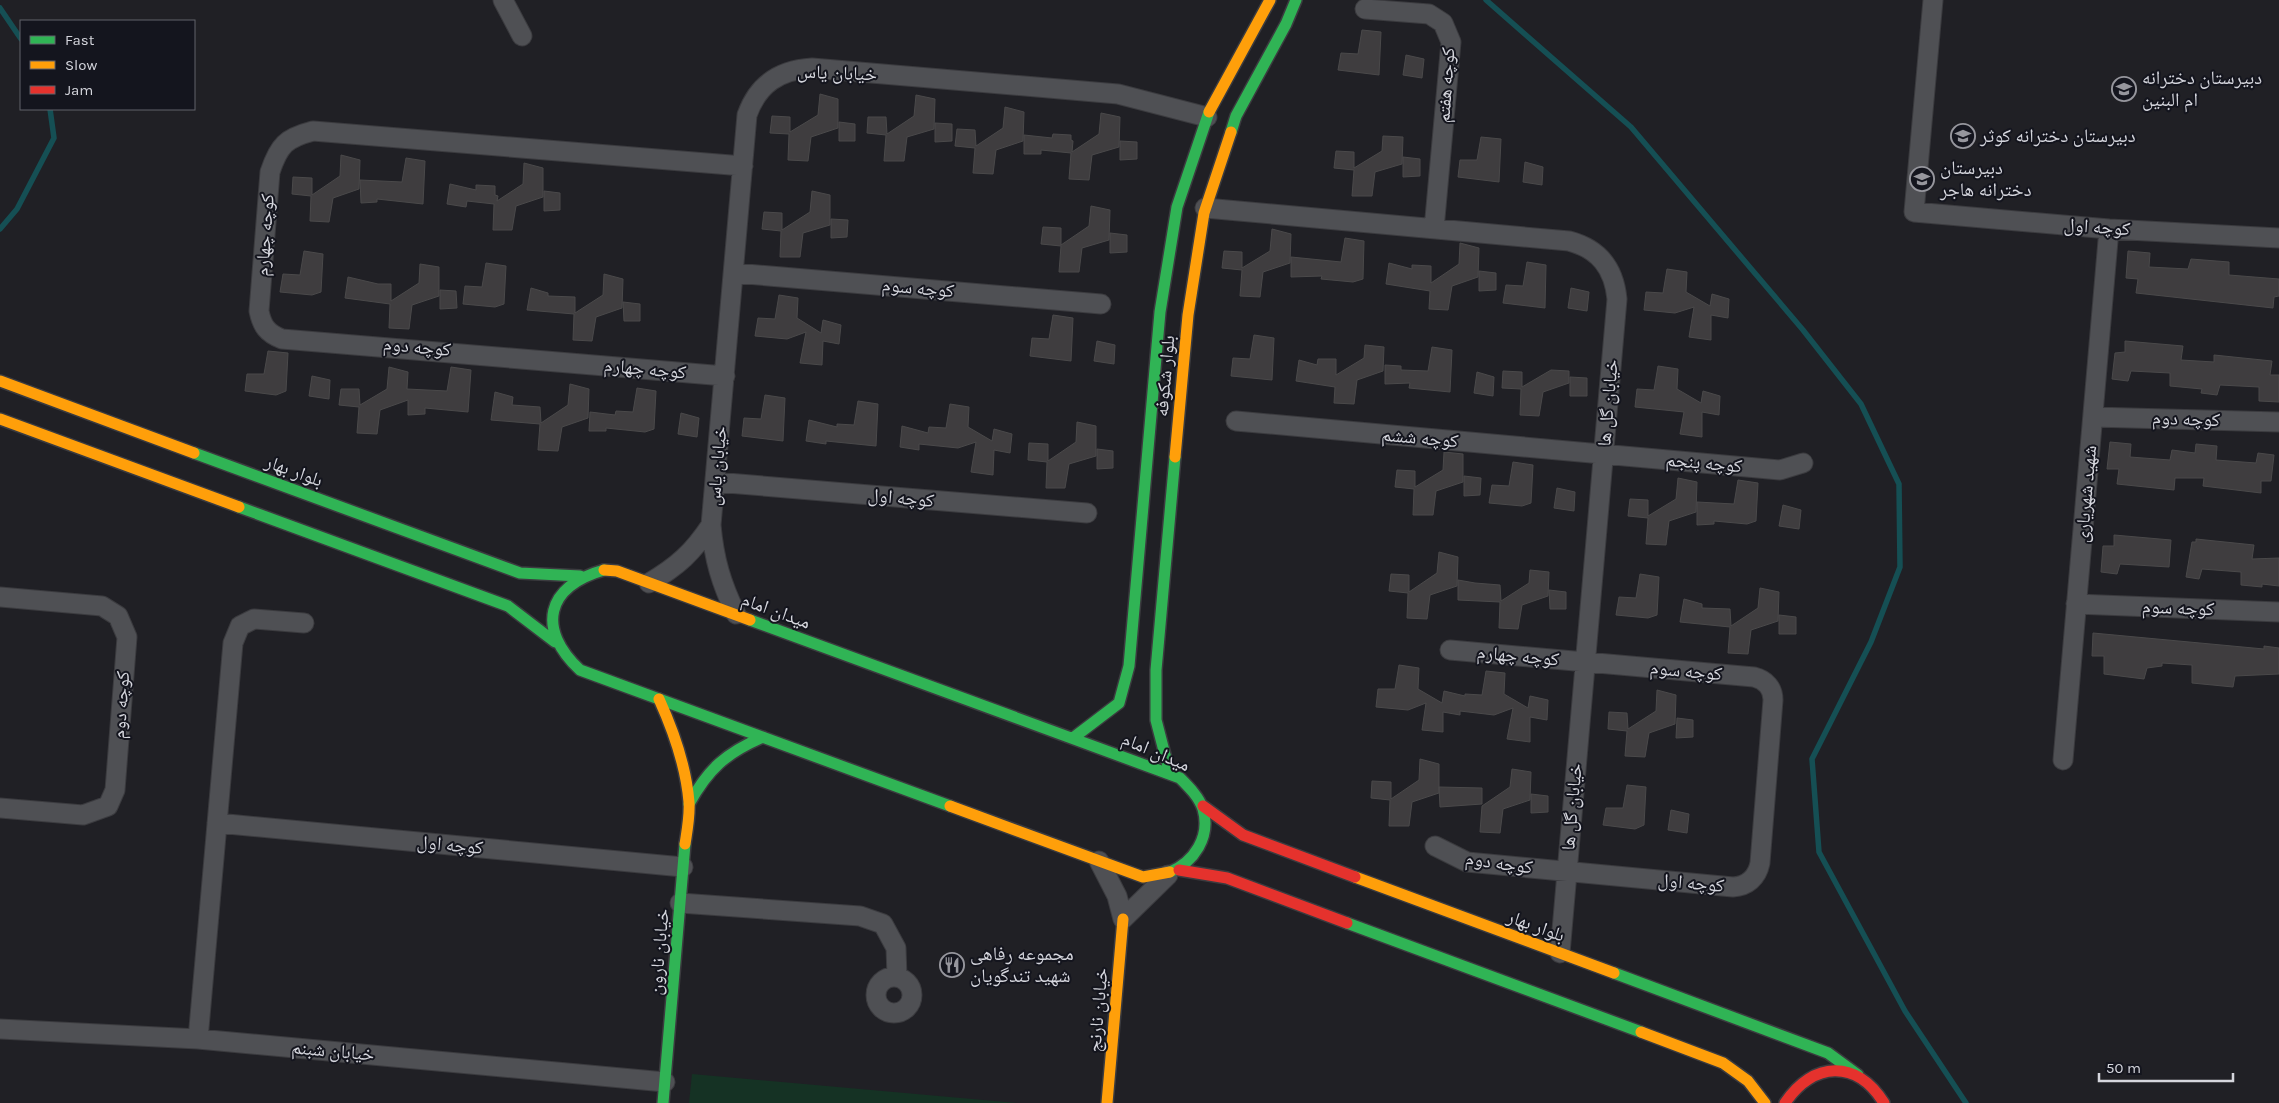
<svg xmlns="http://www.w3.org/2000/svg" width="2279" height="1103" font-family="Karla,'Noto Naskh Arabic',sans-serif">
<rect width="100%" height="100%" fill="#202025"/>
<path fill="#153224" d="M692,1074L1017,1103H689Z"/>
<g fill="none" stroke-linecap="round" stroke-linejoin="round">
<path stroke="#154f54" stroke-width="5.5" d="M1486,0L1631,127L1803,330L1861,404L1899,484L1900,567L1871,642L1812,759L1819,852L1905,1011L1966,1103
M0,8L21,39
M0,229L17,209L54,138L50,109"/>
</g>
<path fill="#3f3d3f" stroke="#4a494a" d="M1362,30L1381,32L1379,75L1338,70L1341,53L1358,54Z
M1406,55L1424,59L1422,78L1403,75Z
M820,94L838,99V128L811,137L808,161L788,160L789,134L770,133L772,116L790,117V132L818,115Z
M916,95L935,99L934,129L907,137L904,161H884L886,135L867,133L868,117H886L887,134L914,116Z
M1005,107L1024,112L1023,141L996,150L993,174L973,173L975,148L955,146L957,129L975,130L976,146L1003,128Z
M1101,113L1120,117L1119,147L1092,155L1089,180L1069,179L1071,153L1041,150V154H1024V135L1052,138L1053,134L1071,135V140L1073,141L1072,152L1099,134Z
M839,122L855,124V141H839Z
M935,123L952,124V141L935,142Z
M1383,136L1403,137L1402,164L1375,172L1372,196H1352L1354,170L1334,168L1336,151L1354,152V168L1382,151Z
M1481,137L1501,139L1499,182L1458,177L1460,160H1477Z
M1120,141L1137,142V159L1120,160Z
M341,155L360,160L359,189L333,198L329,222L310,221L311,196L292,194L293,177L312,178V195L340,176Z
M1403,157L1420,159V176L1403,177Z
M406,158L425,161L423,204L377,199V202L361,203L360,180L402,182Z
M1525,162L1543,167L1542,185L1523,182Z
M524,163L543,168V197L516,206L512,230H493L494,204L467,201L466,207L447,204L450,184L476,190V185L495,186V195L498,196L497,201L523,184Z
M544,191L560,193V210L544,211Z
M812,191L830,195V225L803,233L800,257H780L781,231L762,229L764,212L782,213V230L810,212Z
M1091,206L1110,210L1109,240L1082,248L1079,272H1059L1061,246L1041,244L1043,227L1061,228V245L1089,226Z
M831,219L848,220L847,237L831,238Z
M1272,229L1291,234L1290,263L1263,272L1260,297L1240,296L1242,270L1222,268L1224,251L1242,252V268L1270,251Z
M1110,233L1127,235V252L1110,253Z
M1345,238L1364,241L1363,279L1353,282L1321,279L1322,276L1291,277V257L1341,262Z
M1460,243L1479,248L1478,277L1452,286L1448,310L1429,309L1430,291L1386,284L1389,263L1412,269V265L1431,266V283L1459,264Z
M304,251L323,254L321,292L312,295L280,292L283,274L300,275Z
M2128,251L2150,253L2149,267L2188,269L2191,259L2229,262V275L2279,279V296L2274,297L2273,308L2136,293L2138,279L2126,278Z
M1527,262L1546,265L1545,308L1503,303L1506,285L1523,286Z
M486,263L506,266L504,304L495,307L463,304L465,286L482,287Z
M420,264L439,267V296L412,305L409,329L389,328L390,304L345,298L348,277L378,284H391V301L419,283Z
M1667,269L1687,272L1686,292L1710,306L1712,294L1729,299L1728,318L1711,315V340L1689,337L1694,307L1675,313L1644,310L1646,292L1663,293Z
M1479,271L1496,273V290L1479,291Z
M604,274L623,279L622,308L596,317L592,341L573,340L574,314L527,310L531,288L548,293V296L575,297V313L603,295Z
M1571,288L1589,292L1587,311L1568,308Z
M440,290L456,291L457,308L440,309Z
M779,295L798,298L797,318L821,333L823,320L841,325L839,344L823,341L822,365L800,363L806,332L787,339L755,336L758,318L775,319Z
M623,302L640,304V321H624Z
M1053,315L1073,318L1071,361L1030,356L1032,338L1049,339Z
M1254,335L1274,338L1272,380L1231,376L1233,358L1250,359Z
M1097,341L1115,345L1114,364L1094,361Z
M2125,341L2183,346L2181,360L2214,362V355L2272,361L2270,375H2279V402L2259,401V387L2220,385L2217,395L2201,393L2202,389L2170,386V373L2131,371L2128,381L2112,379L2115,353L2125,352Z
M1365,345L1384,347L1383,371L1357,380L1354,404L1334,403L1335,387L1296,381L1299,360L1317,365L1318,359H1336V375L1364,358Z
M1432,347L1452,350L1450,392L1409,388L1410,383L1385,384V365L1401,366V370L1428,371Z
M268,351L288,353L286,391L276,395L245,391L247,374H264Z
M1658,366L1678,369L1677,389L1701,403L1703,391L1720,396L1719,415L1702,412V437L1680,434L1684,412L1635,407L1637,389L1654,390Z
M389,367L408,372L407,389L447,391L451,367L471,370L468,412L425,408V414L408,415V400L380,410L377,434L357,433L359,407L339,405L341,389H359L360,405L387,389Z
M1551,370L1569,371V383L1543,392L1539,416L1520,415L1521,389L1502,388L1503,371L1522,372V387Z
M1477,372L1494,377L1493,396L1474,393Z
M312,376L330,380L329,399L309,396Z
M1570,377L1587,378V396H1570Z
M570,384L589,389L588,418L562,427L558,451L538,450L540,424L491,420L495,392L513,397L512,405L540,407L541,423L568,405Z
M637,388L656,391L654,429L645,432L606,428V431H589L590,412L615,415L616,411L633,412Z
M765,395L785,398L783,441L742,436L744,418L761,419Z
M858,401L878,404L876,446L826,441V444L806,441L809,420L837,427V424L854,425Z
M950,404L969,407L968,427L992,441L994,429L1012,434L1010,453L994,450L993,475L971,472L976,442L958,448L919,444V450L900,447L902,426L928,433L929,427L946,428Z
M681,413L699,418L697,437L678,434Z
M1077,422L1096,426V456L1069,464L1065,488H1046L1047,462L1028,460L1029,443L1048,444V461L1076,442Z
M2110,442L2131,444L2130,457L2170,460L2172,450L2195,453L2196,444L2217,446L2216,460L2256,463L2258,453L2274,455L2271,481H2261V493L2203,486L2204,478H2175L2174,490L2117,484L2119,469H2107Z
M1097,449L1113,451V468L1097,469Z
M1444,452L1463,454V482L1436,491L1433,515H1413L1414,489L1395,487L1397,470L1415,471V487L1443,470Z
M1513,462L1533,465L1531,503L1522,506L1489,503L1492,485L1509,486Z
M1464,476L1481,478L1480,495L1464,496Z
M1678,478L1697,482L1696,512L1669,521L1666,545L1646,544L1648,518L1628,516L1630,499L1648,500V516L1676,499Z
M1738,480L1758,483L1756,521L1747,524L1714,521V524L1697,525V502L1734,504Z
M1557,488L1575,492L1574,511L1554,508Z
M1783,505L1801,510L1799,529L1779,526Z
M2114,535L2171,540L2169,567L2120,564L2117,574L2101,572L2103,546H2114Z
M2196,539L2254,545L2252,559L2279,558V586L2262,584V587L2241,585V572L2202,569L2199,579L2186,577L2192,542H2196Z
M1439,552L1458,557L1457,586L1430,595L1427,619L1407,618L1408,593L1389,591L1391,574L1409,575V592L1437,573Z
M1530,570L1549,572L1548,596L1522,605L1518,629L1499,628L1500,602L1458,600V580L1475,583L1500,585L1501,601L1529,583Z
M1640,574L1659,577L1657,615L1648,618L1616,615L1619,597L1636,598Z
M1760,588L1779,592L1778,621L1751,630L1748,654L1728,653L1730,627L1680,622L1684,599L1702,604V608L1730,609L1731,626L1758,608Z
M1549,590L1566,592V609H1550Z
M1779,615L1796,617V634H1779Z
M2093,633L2264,649V646L2279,648V674L2235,676L2233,687L2192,683V665L2162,663V666L2147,668L2144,679L2104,674V656H2092Z
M1399,665L1419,668L1418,689L1442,703L1444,691L1465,696V694L1482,695L1486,671L1505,673L1504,694L1528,708L1530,696L1548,700L1547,720L1530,717V742L1507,739L1513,708L1494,715L1460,711V715L1443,712V732L1422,730L1426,703L1408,710L1376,707L1378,689H1395Z
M1657,690L1676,695L1675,724L1649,733L1645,757L1625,756L1627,731L1608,729L1609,712L1627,713L1628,729L1656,711Z
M1677,718L1693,720V737L1676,738Z
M1420,759L1439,764V793L1412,802L1409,826H1389L1390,800L1371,798L1372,781L1391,782V799L1419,780Z
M1512,769L1531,772L1530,800L1503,809L1500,833L1480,832L1482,806L1510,787Z
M1627,785L1646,787L1644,825L1635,829L1603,825L1606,808H1623Z
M1439,787L1482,788V804L1440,807Z
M1531,794L1548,796V812L1531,813Z
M1671,810L1689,814L1687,833L1668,830Z"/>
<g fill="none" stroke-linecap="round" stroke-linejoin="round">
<defs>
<path id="street" d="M503,0L522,36
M1933,0L1914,212L2109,229L2279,238
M1365,9L1429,14L1443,23L1451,42L1434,229
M1205,208L1569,241C1599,249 1614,268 1617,299L1560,953
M734,273L1101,304
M725,376L282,339C267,333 262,326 259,311L270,172C279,145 286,138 313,131L743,166
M2093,417L2279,422
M1236,421L1780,470L1803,463
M715,482L1087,513
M649,583C678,566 693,552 711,525
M0,597L102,606L118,616L127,637L115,790L108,806L83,815L0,808
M2076,604L2279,612
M736,614C721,583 714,559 711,525L747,115C758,84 779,70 812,68L1118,94L1207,117
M2063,760L2109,229
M217,823L683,867
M1435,846L1467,862L1733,887C1747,886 1757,878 1760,863L1773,700C1773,688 1766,680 1754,677L1450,650
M1099,861L1117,896L1123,919L1168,875
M680,903L860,916L883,924L896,948L897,977
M876 995a18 18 0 1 1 36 0a18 18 0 1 1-36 0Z
M0,1029L198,1039L665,1082
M198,1039L233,643L240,626L254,619L304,623"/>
<path id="fast" d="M1231,132L1236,116L1286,24L1296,0
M194,453L520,573L580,576
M239,507L508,606L555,642
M604,570C546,586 536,629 580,670L950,806
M750,620L1180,778C1189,787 1199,797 1203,809C1211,837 1194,862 1170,872
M1073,738L1119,703L1129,666L1160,312L1177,207L1209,112
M1170,774L1156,720V670L1175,457
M689,804C708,769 726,753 763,737
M1347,923L1641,1032
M1614,973L1828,1053L1858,1075
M663,1103L685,844"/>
<path id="slow" d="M1209,112L1270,0
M0,381L194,453
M0,419L239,507
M1175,457L1188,315L1204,213L1231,132
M604,570L617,571L750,620
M659,699C674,732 686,766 689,802C690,816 687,831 685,844
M950,806L1143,877L1170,872
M1355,877L1614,973
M1641,1032L1723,1063L1748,1081L1765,1103
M1107,1103L1123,919"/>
<path id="jam" d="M1203,806L1243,835L1355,877
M1179,870L1227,878L1347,923
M1785,1103C1813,1061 1857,1059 1884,1103"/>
</defs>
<use href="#street" stroke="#3b3b3f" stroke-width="21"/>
<use href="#fast" stroke="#3b3b3f" stroke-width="14"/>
<use href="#slow" stroke="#3b3b3f" stroke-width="14"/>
<use href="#jam" stroke="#3b3b3f" stroke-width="14"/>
<use href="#street" stroke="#4f5054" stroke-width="19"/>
<use href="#fast" stroke="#30b455" stroke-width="11"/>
<use href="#slow" stroke="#ff9f0a" stroke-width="11"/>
<use href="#jam" stroke="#e5322d" stroke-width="11"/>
</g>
<defs>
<symbol id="school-ring" viewBox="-11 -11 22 22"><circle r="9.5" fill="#14151e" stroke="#96969d" stroke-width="1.5"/><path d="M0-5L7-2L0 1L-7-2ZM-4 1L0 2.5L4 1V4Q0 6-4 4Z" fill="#96969d"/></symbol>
<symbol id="restaurant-ring" viewBox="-11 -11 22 22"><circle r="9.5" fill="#14151e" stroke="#96969d" stroke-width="1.5"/><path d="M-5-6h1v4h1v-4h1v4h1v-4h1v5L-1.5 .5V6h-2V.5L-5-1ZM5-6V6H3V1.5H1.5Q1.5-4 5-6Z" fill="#96969d"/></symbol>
</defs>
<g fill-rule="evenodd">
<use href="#school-ring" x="2110" y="75" width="28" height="28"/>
<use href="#school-ring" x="1949" y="122" width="28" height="28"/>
<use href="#school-ring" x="1908" y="165" width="28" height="28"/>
<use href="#restaurant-ring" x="938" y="951" width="28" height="28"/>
</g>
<g text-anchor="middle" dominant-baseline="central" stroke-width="4" stroke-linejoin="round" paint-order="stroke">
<g font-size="19" fill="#d5d6dd" stroke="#14151e">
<text transform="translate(837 73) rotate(2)">خیابان یاس</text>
<text transform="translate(1446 85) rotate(-86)">کوچه هفتم</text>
<text transform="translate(2097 227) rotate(4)">کوچه اول</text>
<text transform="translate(265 235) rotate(-86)">کوچه چهارم</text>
<text transform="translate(918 288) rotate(5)">کوچه سوم</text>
<text transform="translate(417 347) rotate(5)">کوچه دوم</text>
<text transform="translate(645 369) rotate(5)">کوچه چهارم</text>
<text transform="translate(1165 376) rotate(-85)">بلوار شکوفه</text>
<text transform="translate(1608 403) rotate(-85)">خیابان گل ها</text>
<text transform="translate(2186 419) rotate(2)">کوچه دوم</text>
<text transform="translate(1420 438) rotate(5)">کوچه ششم</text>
<text transform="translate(1704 463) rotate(5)">کوچه پنجم</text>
<text transform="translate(717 466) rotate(-85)">خیابان یاس</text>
<text transform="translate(294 471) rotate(20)">بلوار بهار</text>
<text transform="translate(2086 494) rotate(-85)">شهید شهریاری</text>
<text transform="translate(901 498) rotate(5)">کوچه اول</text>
<text transform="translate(2178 608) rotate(2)">کوچه سوم</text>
<text transform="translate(776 611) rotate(20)">میدان امام</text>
<text transform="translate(1518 656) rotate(5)">کوچه چهارم</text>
<text transform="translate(1686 671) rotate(5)">کوچه سوم</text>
<text transform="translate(121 705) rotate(-86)">کوچه دوم</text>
<text transform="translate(1156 752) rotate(23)">میدان امام</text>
<text transform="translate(1572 807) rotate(-85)">خیابان گل ها</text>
<text transform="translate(450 845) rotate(5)">کوچه اول</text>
<text transform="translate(1499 863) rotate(8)">کوچه دوم</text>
<text transform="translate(1691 883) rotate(5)">کوچه اول</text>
<text transform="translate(1536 926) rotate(20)">بلوار بهار</text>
<text transform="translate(659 952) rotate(-85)">خیابان نارون</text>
<text transform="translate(1098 1010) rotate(-85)">خیابان نارنج</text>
<text transform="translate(333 1051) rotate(5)">خیابان شبنم</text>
</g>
<g font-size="19" fill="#d5d6dd" stroke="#14151e" text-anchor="start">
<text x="2142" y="78">دبیرستان دخترانه<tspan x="2142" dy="22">ام البنین</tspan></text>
<text x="1980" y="136">دبیرستان دخترانه کوثر</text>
<text x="1940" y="168">دبیرستان<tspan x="1940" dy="22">دخترانه هاجر</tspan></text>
<text x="970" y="954">مجموعه رفاهی<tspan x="970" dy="22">شهید تندگویان</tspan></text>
</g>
</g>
<rect x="20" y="20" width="175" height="90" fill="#14151e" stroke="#61626a"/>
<rect x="30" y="36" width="25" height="8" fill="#30b455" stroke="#61626a"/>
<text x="65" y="45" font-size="15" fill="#d5d6dd">Fast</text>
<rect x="30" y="61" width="25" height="8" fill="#ff9f0a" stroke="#61626a"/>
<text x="65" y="70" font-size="15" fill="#d5d6dd">Slow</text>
<rect x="30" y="86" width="25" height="8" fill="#e5322d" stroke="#61626a"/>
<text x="65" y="95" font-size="15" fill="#d5d6dd">Jam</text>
<path d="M2099 1073v8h134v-8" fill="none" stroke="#d5d6dd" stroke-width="2.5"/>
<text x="2106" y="1073" font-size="15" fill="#d5d6dd" stroke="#14151e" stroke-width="4" paint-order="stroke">50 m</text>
</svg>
